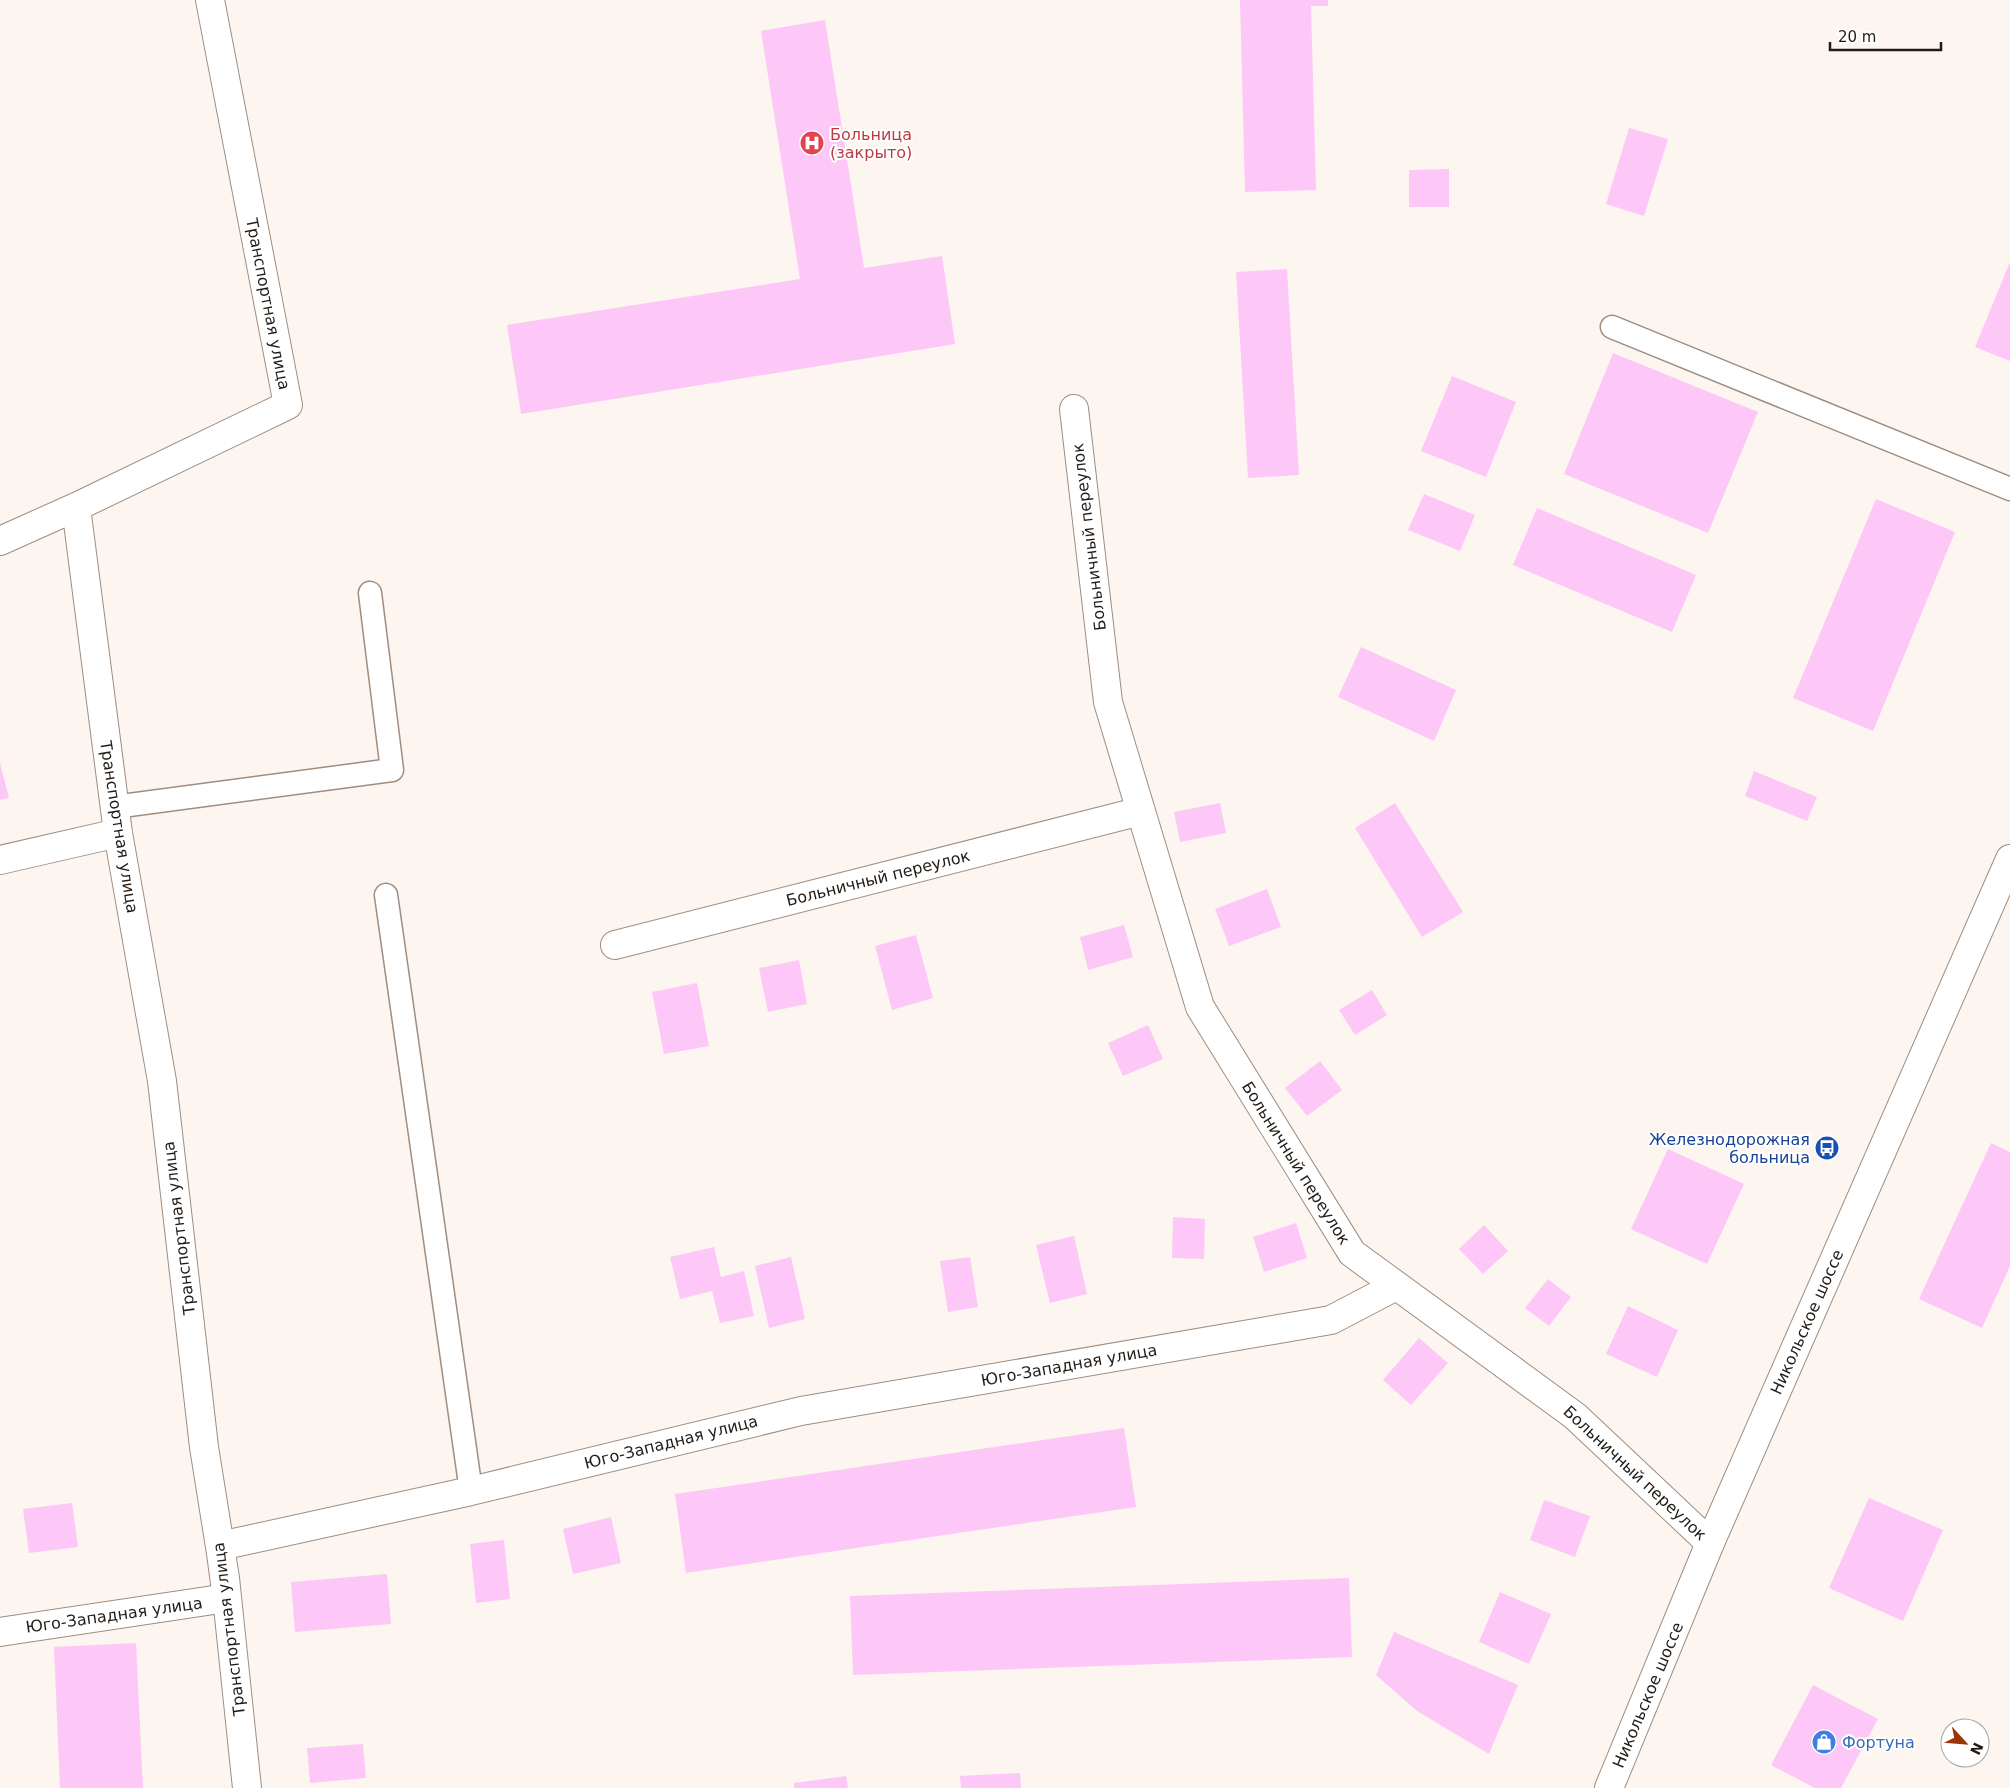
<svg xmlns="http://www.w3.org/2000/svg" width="2010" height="1788" font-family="'DejaVu Sans',sans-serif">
<rect width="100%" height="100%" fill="#fdf5ef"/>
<path fill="#fdc8f7" d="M1240,0H1328V6H1311L1316,190L1245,192Z
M825,20L864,268L942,256L955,344L521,414L507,325L800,279L761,31Z
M1629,128L1668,139L1644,216L1606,204Z
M1449,169V207H1409V170Z
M2010,262V361L1975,347Z
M1287,269L1299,475L1248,478L1236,272Z
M1613,353L1758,412L1708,533L1564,474Z
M1452,376L1516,402L1486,477L1421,451Z
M1424,494L1475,515L1460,551L1408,530Z
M1876,499L1955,532L1873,731L1793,698Z
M1537,508L1696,575L1672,632L1513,565Z
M1361,647L1456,690L1434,741L1338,697Z
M0,763L9,798L0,800Z
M1754,771L1817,797L1807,821L1745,796Z
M1220,803L1226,833L1180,842L1174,812Z
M1395,803L1463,912L1422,937L1355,828Z
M1267,889L1281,927L1229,946L1215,909Z
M1124,925L1133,957L1088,970L1080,937Z
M916,935L933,998L892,1010L875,946Z
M799,960L807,1004L768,1012L759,968Z
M697,983L709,1046L664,1054L652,992Z
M1372,990L1387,1015L1355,1035L1339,1010Z
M1148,1025L1163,1059L1123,1076L1108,1043Z
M1320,1061L1342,1090L1307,1116L1285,1088Z
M1991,1143L2010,1152V1266L1982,1328L1919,1299Z
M1668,1149L1744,1184L1707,1264L1631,1229Z
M1173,1217L1205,1219L1204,1259L1172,1258Z
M1296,1223L1307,1258L1264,1272L1253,1237Z
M1484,1225L1508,1251L1483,1274L1459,1249Z
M1074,1236L1087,1294L1050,1303L1036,1245Z
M714,1247L721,1277L744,1271L754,1316L720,1323L712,1291L680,1299L670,1257Z
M791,1257L805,1319L769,1328L755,1266Z
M970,1257L978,1307L948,1312L940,1261Z
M1548,1279L1571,1297L1549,1326L1525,1308Z
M1628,1306L1678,1330L1657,1377L1606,1354Z
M1419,1338L1448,1363L1411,1405L1383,1380Z
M1124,1428L1136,1507L686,1573L675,1494Z
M1869,1498L1943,1530L1903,1621L1829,1588Z
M1544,1500L1590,1516L1575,1557L1530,1540Z
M72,1503L78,1547L29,1553L23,1509Z
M611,1517L621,1563L573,1574L563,1529Z
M504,1540L510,1599L476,1603L470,1544Z
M387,1574L391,1624L295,1632L291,1582Z
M1349,1578L1352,1657L853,1675L850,1596Z
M1500,1592L1551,1614L1529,1664L1479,1642Z
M1394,1632L1518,1685L1489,1754L1417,1711L1376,1675Z
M136,1643L143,1788H60L54,1647Z
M1813,1685L1878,1719L1841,1788H1815L1771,1765Z
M363,1744L366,1778L310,1783L307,1748Z
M1020,1773L1021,1788H961L960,1776Z
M846,1776L848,1788H794V1783Z"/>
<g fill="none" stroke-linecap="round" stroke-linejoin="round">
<defs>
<path id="lane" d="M1612,327L2010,489
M114,807L392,770L370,593
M386,895L471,1491"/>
<path id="street" d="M1074,409L1108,702L1200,1007L1352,1253L1575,1416L1710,1543
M76,507L118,833L162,1081L204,1447L225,1578L247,1788
M0,541L76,507L288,405L210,0
M0,860L118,833
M615,945L1141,811
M0,1632L227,1598L220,1546L471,1491L801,1411L1331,1320L1396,1286"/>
<path id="secondary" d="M1609,1788L1710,1543L2010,859"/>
</defs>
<use href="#lane" stroke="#9f8d80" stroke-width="25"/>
<use href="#street" stroke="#9f8d80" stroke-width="30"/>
<use href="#secondary" stroke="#9f8d80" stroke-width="30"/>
<use href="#lane" stroke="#fff" stroke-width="22"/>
<use href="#street" stroke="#fff" stroke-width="28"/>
<use href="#secondary" stroke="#fff" stroke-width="28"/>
</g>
<defs>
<symbol id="hospital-disc" viewBox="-11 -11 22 22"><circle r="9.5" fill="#e0444e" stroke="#fff"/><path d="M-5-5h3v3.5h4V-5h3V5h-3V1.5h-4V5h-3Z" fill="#fff"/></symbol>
<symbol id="bus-disc" viewBox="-11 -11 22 22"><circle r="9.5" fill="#1a4fb4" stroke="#fff"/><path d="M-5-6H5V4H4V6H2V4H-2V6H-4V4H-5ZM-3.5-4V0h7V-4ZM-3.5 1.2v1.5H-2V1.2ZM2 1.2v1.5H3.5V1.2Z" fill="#fff"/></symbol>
<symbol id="shop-disc" viewBox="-11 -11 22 22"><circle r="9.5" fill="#3f7fe0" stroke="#fff"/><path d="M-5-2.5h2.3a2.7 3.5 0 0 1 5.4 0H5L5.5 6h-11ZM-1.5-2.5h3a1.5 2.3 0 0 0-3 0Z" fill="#fff"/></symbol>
</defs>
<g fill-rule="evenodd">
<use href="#hospital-disc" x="798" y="129" width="28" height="28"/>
<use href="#bus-disc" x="1813" y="1134" width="28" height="28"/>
<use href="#shop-disc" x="1810" y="1728" width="28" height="28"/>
</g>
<g text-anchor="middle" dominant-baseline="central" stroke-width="4" stroke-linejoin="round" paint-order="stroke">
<g font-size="16" fill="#be3a42" stroke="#fff" text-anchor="start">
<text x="830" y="134">Больница<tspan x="830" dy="18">(закрыто)</tspan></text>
</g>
<g font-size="16" fill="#221c17" stroke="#fff">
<text transform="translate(268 304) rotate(79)">Транспортная улица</text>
<text transform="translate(1089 537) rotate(-97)">Больничный переулок</text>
<text transform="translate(119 827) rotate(81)">Транспортная улица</text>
<text transform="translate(878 878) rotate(-14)">Больничный переулок</text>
<text transform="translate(1296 1163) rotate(58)">Больничный переулок</text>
<text transform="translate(179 1228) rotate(-97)">Транспортная улица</text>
<text transform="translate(1807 1322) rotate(-66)">Никольское шоссе</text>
<text transform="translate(1069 1365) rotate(-10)">Юго-Западная улица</text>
<text transform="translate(671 1442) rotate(-14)">Юго-Западная улица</text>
<text transform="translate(1635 1473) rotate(43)">Больничный переулок</text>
<text transform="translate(114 1615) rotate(-8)">Юго-Западная улица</text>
<text transform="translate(229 1629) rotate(-97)">Транспортная улица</text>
<text transform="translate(1648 1695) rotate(-67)">Никольское шоссе</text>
</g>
<g font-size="16" fill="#164399" stroke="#fff" text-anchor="end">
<text x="1810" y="1139">Железнодорожная<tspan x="1810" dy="18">больница</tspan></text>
</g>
<g font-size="16" fill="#366cbe" stroke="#fff" text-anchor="start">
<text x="1842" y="1742">Фортуна</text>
</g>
</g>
<g transform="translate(1965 1743) rotate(116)"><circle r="24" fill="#ffffff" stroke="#a7a4a2"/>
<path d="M0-4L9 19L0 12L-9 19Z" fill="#9a3409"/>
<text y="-8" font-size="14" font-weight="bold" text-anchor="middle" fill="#221c17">N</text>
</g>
<path d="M1830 42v8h111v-8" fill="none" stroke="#221c17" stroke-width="2.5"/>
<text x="1838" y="42" font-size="15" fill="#221c17" stroke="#ffffff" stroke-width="4" paint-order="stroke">20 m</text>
</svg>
